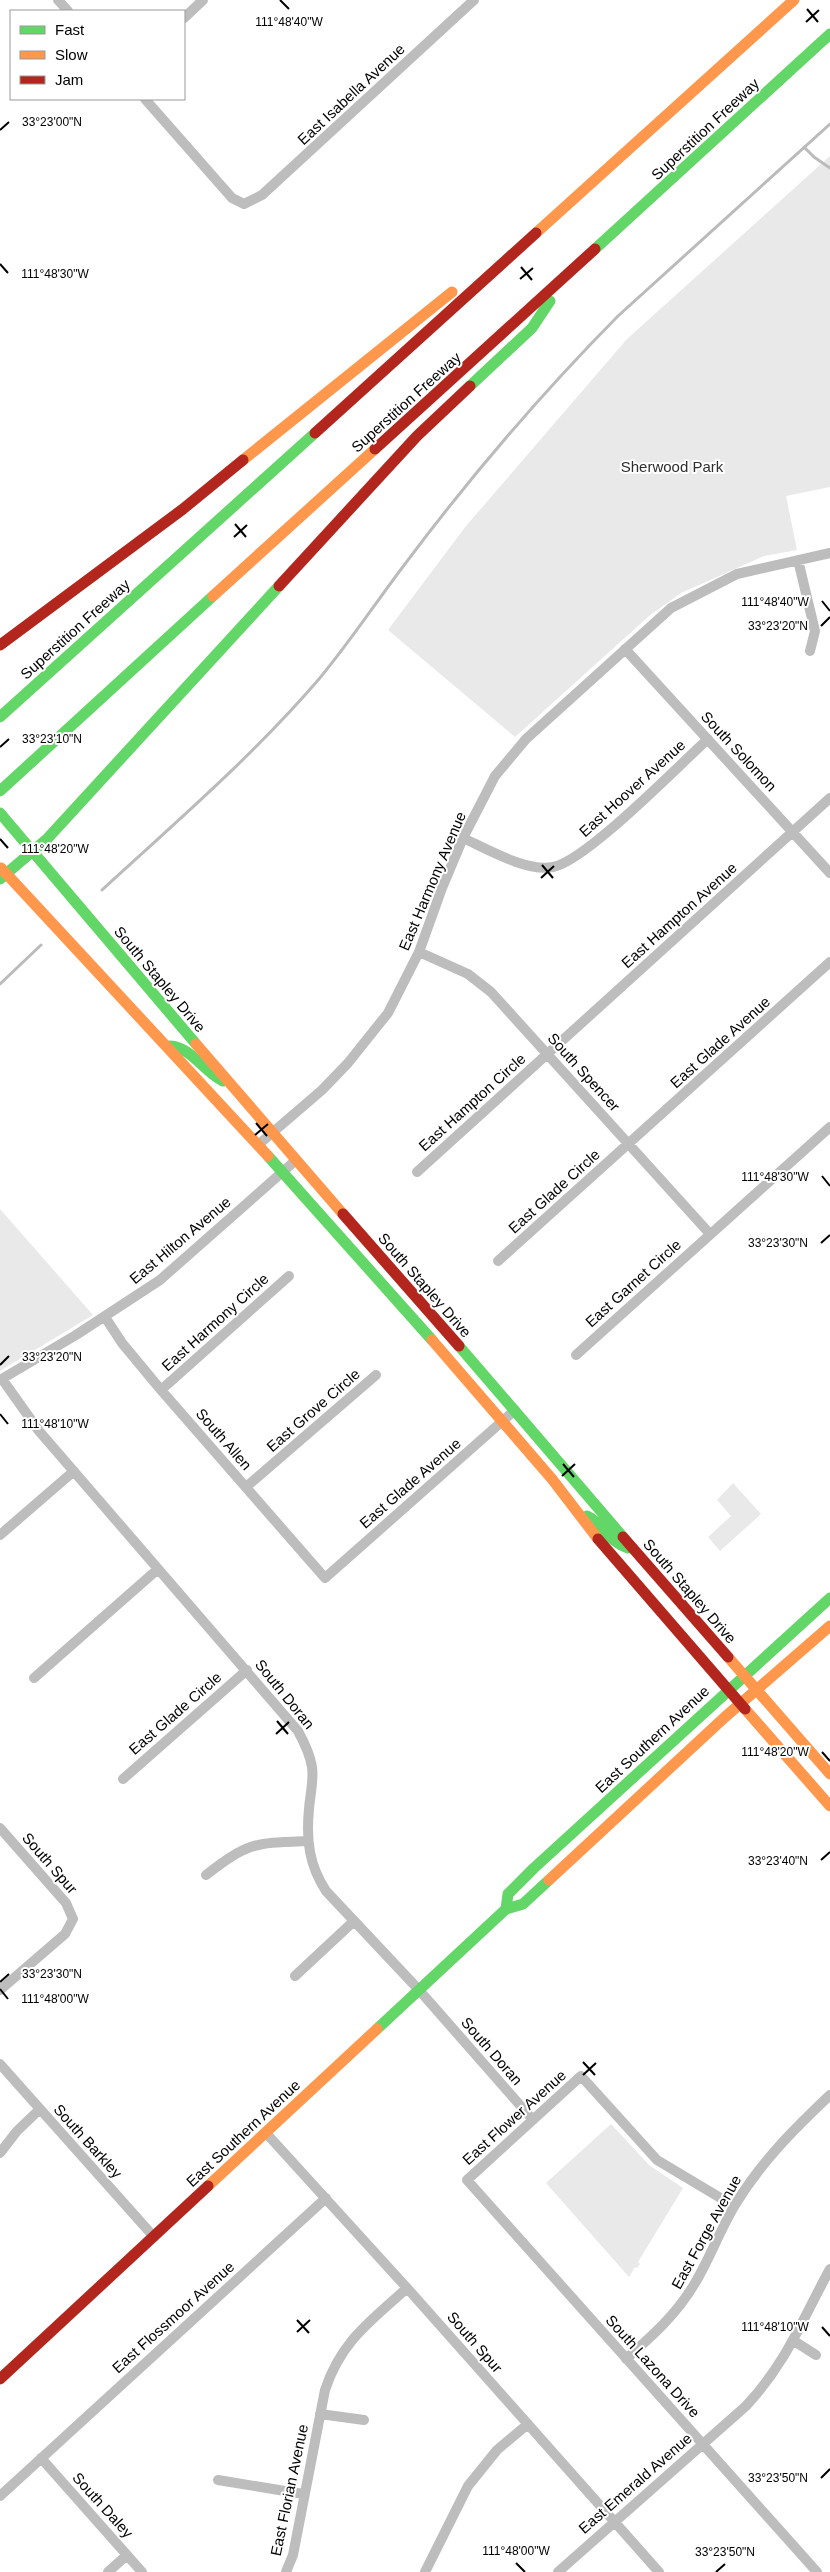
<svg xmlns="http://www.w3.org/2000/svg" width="830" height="2572" font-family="Helvetica,sans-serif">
<rect width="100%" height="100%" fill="#fff"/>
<path fill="#e9e9e9" d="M830,156V487L786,496L797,550L764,556L681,593L649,616L515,737L388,630L466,526L627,339Z
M0,1209L93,1315L0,1371Z
M733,1483L761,1514L720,1551L708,1537L731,1516L717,1500Z
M611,2124L649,2165L683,2188L638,2262L640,2264L637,2268L635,2267L629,2277L546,2183Z"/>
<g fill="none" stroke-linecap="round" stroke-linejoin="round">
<path stroke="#bbb" stroke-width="3" d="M804,147L814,157L830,168
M102,890C176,822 253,756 319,679C350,642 376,602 405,564C470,477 542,393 618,316L830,124
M0,984L41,945"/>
<path stroke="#bdbdbd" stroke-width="10" d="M58,0L68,11
M184,18L203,0
M145,99L232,198L244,204L262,195L474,0
M798,560L815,631L810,651
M625,649L830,873
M463,838C487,849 526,872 553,867C586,861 678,766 708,739
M419,952L468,974L491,992L710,1234
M258,1145L322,1090L348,1063L388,1013L419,952L442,888L463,838L495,776L526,739L671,608L737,574L830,553
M417,1172L830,798
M498,1261L830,962
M105,1317L122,1343L161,1390L325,1578L515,1410
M576,1355L830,1127
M2,1379L39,1431L298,1731C304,1742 310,1754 312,1767C314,1781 310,1795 309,1809C306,1840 309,1865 326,1891L419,1990L533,2120
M0,1380L76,1335L160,1280L296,1160
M161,1390L289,1276
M246,1487L376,1375
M0,1535L74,1471
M34,1678L158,1569
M123,1779L247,1670
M0,1828L66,1903L73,1919L65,1934L0,1990
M206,1875C249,1842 254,1843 308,1841
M295,1976L354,1921
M0,2064L154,2237
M266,2133L407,2288L659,2572
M0,2153L17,2131L40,2109
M734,2206L657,2160L581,2076L467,2180L817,2572
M794,2341L816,2355
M626,2359C652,2336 677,2314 695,2283C710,2258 720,2230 735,2205C761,2162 794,2129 830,2095
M320,2414L364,2420
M41,2458L142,2572
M218,2480L303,2494
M0,2496L326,2198
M108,2572L127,2555
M286,2572L293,2555L325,2390C341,2341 371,2321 407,2288
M425,2572L468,2486L497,2450L528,2424
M558,2572L746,2406C787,2362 802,2320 830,2269"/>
<path stroke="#63d668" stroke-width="11" d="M595,249L830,34
M470,386L532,328L550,301
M0,717L315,433
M0,791L213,596
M0,813L196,1044
M0,879L47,839L279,586
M170,1046C191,1047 204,1072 223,1081
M268,1156L432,1340
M459,1346L623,1537
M587,1516C605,1525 607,1541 628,1548
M506,1909L508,1894L534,1868L830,1598
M377,2029L506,1909L523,1904L549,1880"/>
<path stroke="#ff974d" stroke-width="11" d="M536,233L794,0
M243,460L452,292
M213,596L375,449
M1,868L268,1156
M196,1044L343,1214
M432,1340L552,1479L598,1539
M728,1657L830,1774
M745,1709L830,1806
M549,1880L725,1717L830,1626
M208,2186L377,2029"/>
<path stroke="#b3261e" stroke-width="11" d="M315,433L536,233
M375,449L595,249
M279,586L417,436L470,386
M0,645L183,509L243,460
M343,1214L459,1346
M623,1537L728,1657
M598,1539L745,1709
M0,2379L208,2186"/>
</g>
<path fill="none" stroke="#000" stroke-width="2" d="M280,0L289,9M807,9L818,22M806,22L819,10M0,130L9,122M0,264L8,273M521,267L532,280M520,279L533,268M235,524L246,537M234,537L247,525M822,601L830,611M821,626L830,617M0,747L9,739M0,839L8,848M542,865L553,878M541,878L554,866M256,1123L267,1136M255,1135L268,1124M822,1176L830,1186M821,1243L830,1235M0,1365L9,1356M0,1414L8,1424M563,1464L574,1477M562,1476L575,1464M277,1721L288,1734M276,1734L289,1722M822,1752L830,1761M821,1860L830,1852M0,1982L9,1974M0,1989L8,1999M583,2062L595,2075M583,2075L596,2063M297,2320L309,2333M822,2327L830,2336M297,2332L310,2320M821,2478L830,2469M516,2563L525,2572M716,2572L725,2564"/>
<g text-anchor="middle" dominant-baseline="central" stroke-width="4" stroke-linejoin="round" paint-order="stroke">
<g font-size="15" fill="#000" stroke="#fff">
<text transform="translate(351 94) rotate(-43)">East Isabella Avenue</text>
<text transform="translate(705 129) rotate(-43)">Superstition Freeway</text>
<text transform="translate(406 402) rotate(-42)">Superstition Freeway</text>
<text transform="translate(75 629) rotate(-42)">Superstition Freeway</text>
<text transform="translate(739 751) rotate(47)">South Solomon</text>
<text transform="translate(632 788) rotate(-42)">East Hoover Avenue</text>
<text transform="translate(432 881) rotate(-67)">East Harmony Avenue</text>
<text transform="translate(679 915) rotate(-42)">East Hampton Avenue</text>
<text transform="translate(160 979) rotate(50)">South Stapley Drive</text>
<text transform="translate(720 1042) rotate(-42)">East Glade Avenue</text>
<text transform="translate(584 1072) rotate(48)">South Spencer</text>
<text transform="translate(472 1102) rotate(-42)">East Hampton Circle</text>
<text transform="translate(554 1191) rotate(-42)">East Glade Circle</text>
<text transform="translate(180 1240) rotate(-40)">East Hilton Avenue</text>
<text transform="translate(633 1283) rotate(-42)">East Garnet Circle</text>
<text transform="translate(425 1285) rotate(49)">South Stapley Drive</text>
<text transform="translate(215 1322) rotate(-42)">East Harmony Circle</text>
<text transform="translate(313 1410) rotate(-41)">East Grove Circle</text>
<text transform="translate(224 1439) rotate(49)">South Allen</text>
<text transform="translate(410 1483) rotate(-41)">East Glade Avenue</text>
<text transform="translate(690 1591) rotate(49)">South Stapley Drive</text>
<text transform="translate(285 1694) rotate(51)">South Doran</text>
<text transform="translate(175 1713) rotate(-41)">East Glade Circle</text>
<text transform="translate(652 1739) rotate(-43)">East Southern Avenue</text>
<text transform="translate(50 1863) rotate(49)">South Spur</text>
<text transform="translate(492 2051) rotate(49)">South Doran</text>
<text transform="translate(514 2117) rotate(-42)">East Flower Avenue</text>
<text transform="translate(243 2133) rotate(-43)">East Southern Avenue</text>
<text transform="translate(88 2141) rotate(48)">South Barkley</text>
<text transform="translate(706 2232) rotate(-61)">East Forge Avenue</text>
<text transform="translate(173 2317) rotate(-42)">East Flossmoor Avenue</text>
<text transform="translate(475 2342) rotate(49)">South Spur</text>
<text transform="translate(653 2366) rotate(48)">South Lazona Drive</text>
<text transform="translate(635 2483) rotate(-41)">East Emerald Avenue</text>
<text transform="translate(289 2490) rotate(-78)">East Florian Avenue</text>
<text transform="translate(103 2505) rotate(48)">South Daley</text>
</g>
<g font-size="15" fill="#2e2e2e" stroke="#fff">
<text x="672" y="466">Sherwood Park</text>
</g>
</g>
<g font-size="12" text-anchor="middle" fill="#000" stroke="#fff" stroke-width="4" stroke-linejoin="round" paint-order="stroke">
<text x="289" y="26">111°48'40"W</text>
<text x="52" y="126">33°23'00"N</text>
<text x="55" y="278">111°48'30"W</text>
<text x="775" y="606">111°48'40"W</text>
<text x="778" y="630">33°23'20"N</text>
<text x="52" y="743">33°23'10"N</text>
<text x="55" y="853">111°48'20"W</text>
<text x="775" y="1181">111°48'30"W</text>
<text x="778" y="1247">33°23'30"N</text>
<text x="52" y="1361">33°23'20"N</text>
<text x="55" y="1428">111°48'10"W</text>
<text x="775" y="1756">111°48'20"W</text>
<text x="778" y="1865">33°23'40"N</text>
<text x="52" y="1978">33°23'30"N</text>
<text x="55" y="2003">111°48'00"W</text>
<text x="775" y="2331">111°48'10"W</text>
<text x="778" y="2482">33°23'50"N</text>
<text x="516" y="2555">111°48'00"W</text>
<text x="725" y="2556">33°23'50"N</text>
</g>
<rect x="10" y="10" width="175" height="90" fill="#ffffff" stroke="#999999"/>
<rect x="20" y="26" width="25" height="8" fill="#63d668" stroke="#999999"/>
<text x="55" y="35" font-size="15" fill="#000000">Fast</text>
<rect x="20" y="51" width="25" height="8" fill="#ff974d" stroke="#999999"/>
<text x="55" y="60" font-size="15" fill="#000000">Slow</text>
<rect x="20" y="76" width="25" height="8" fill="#b3261e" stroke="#999999"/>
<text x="55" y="85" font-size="15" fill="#000000">Jam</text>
</svg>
